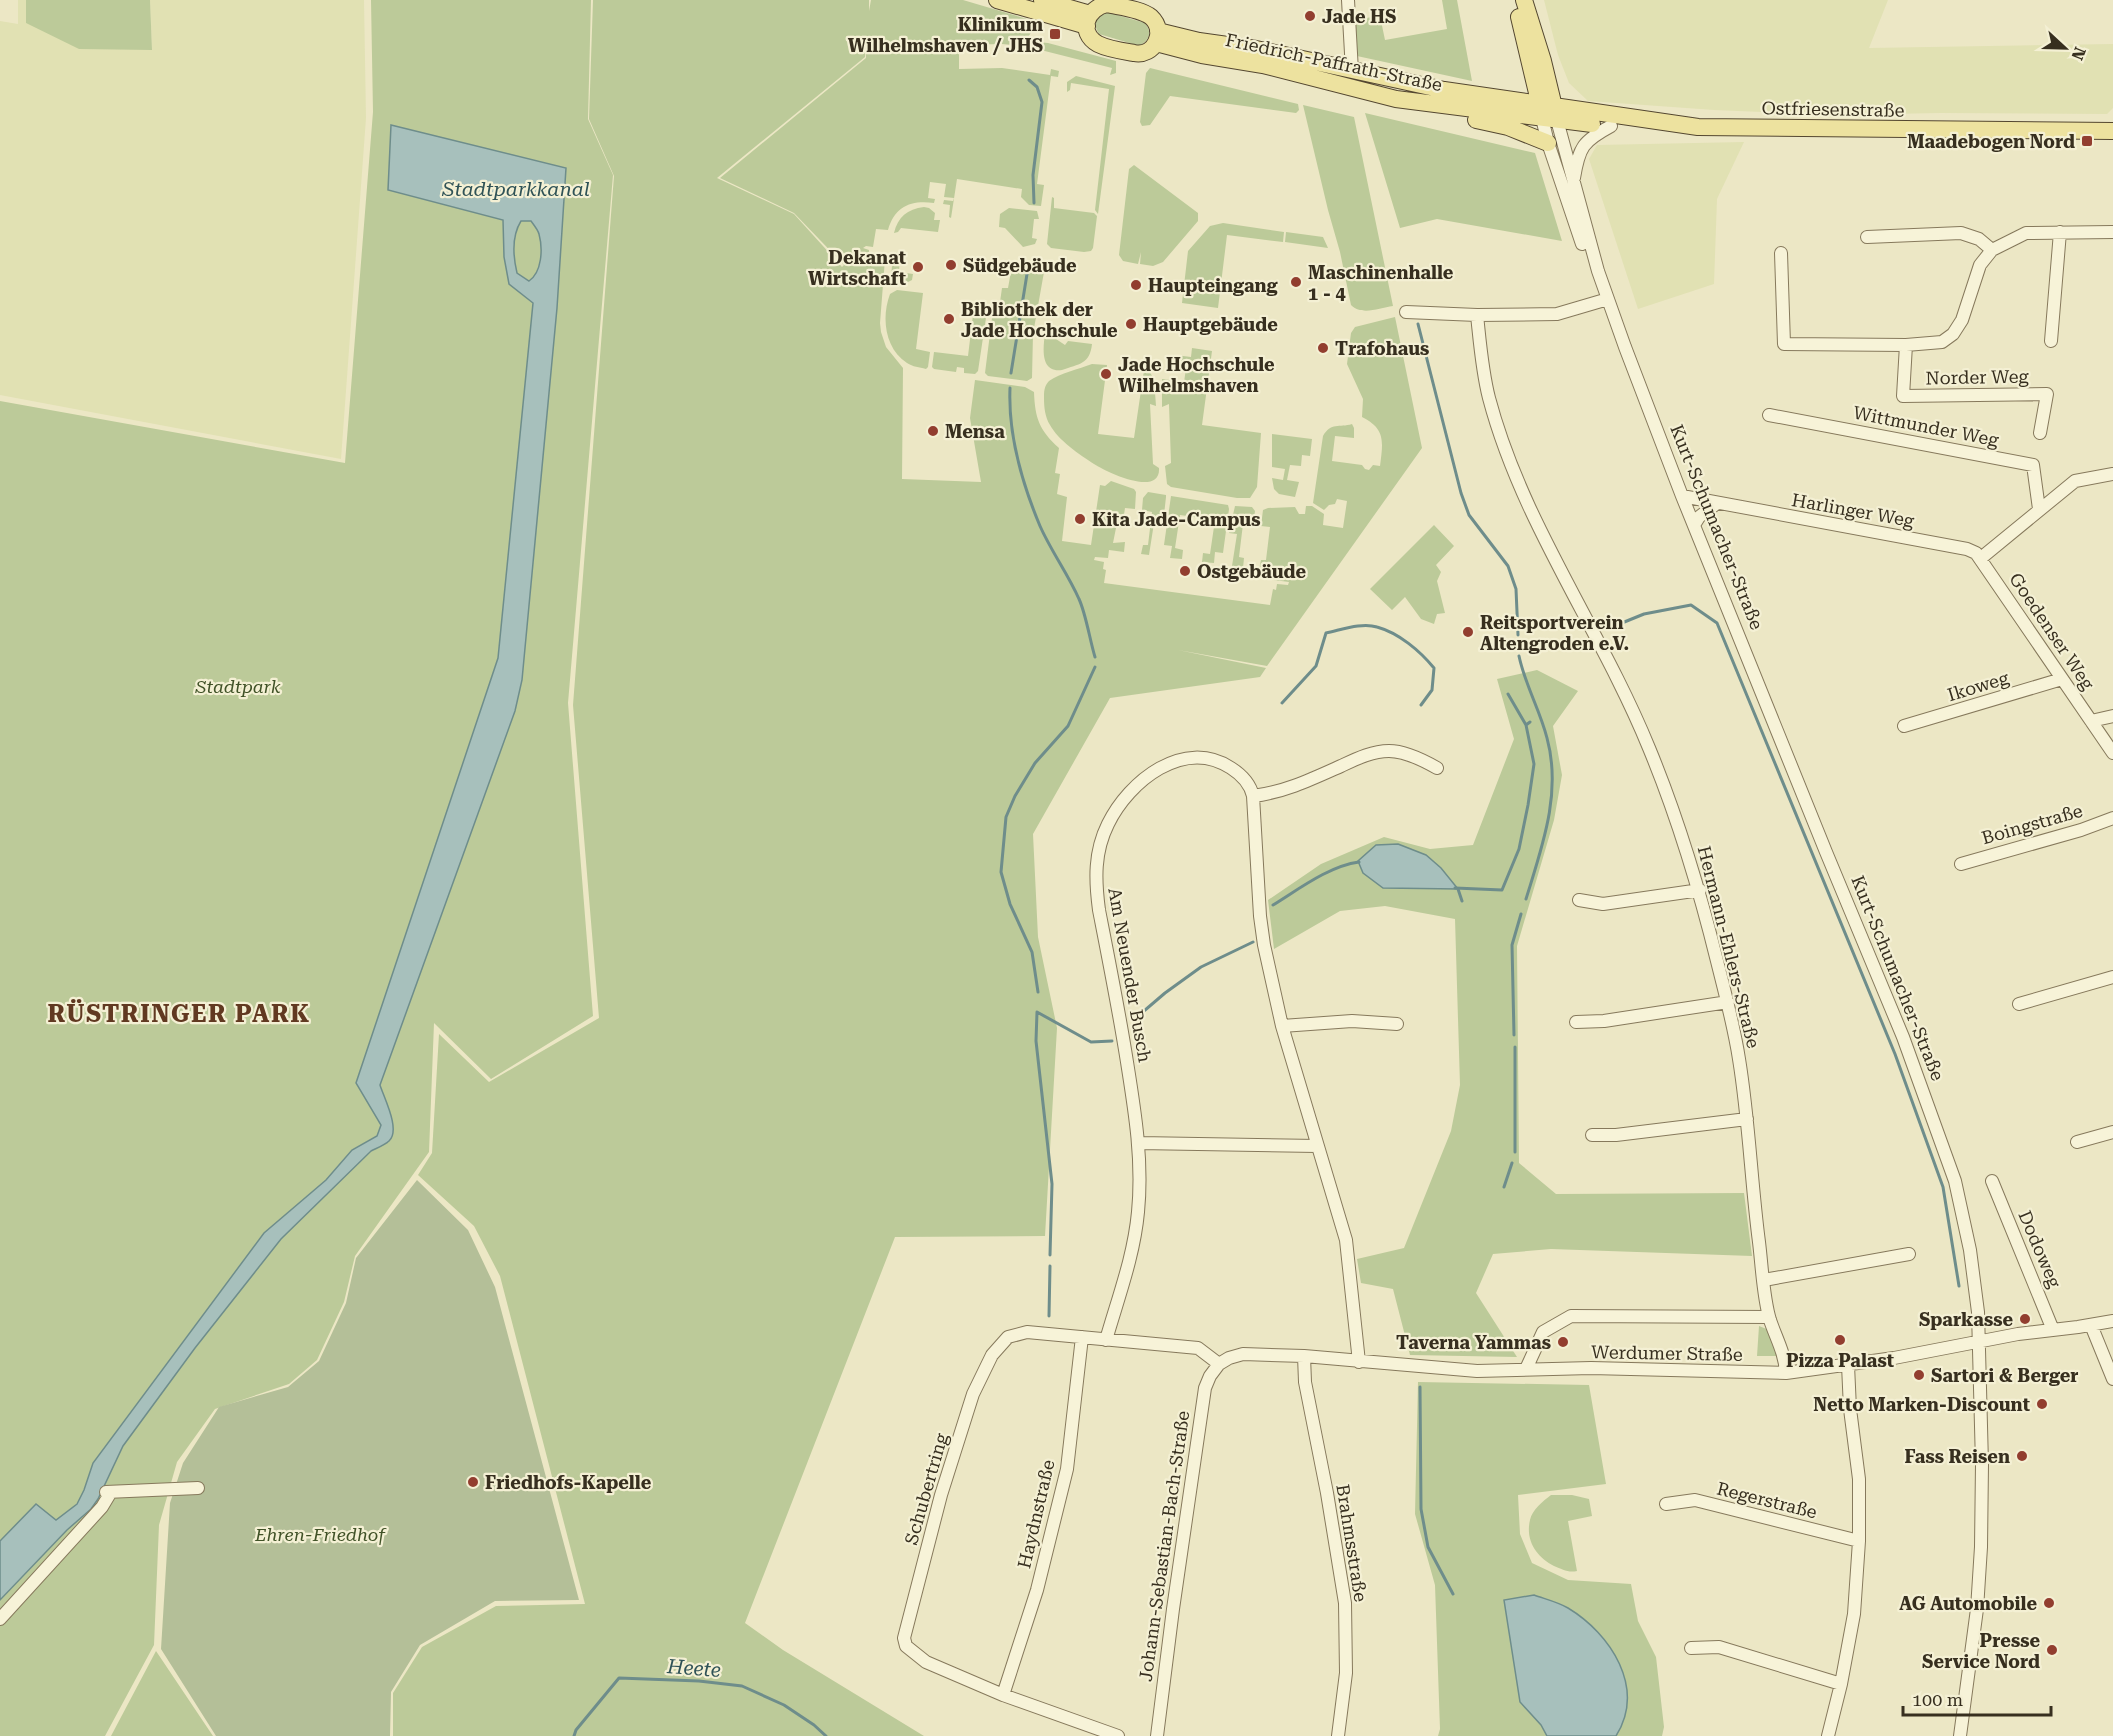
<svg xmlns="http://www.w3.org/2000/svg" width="2113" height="1736" font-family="'Roboto Serif',serif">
<rect width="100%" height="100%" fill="#ece7c5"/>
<path fill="#e1e1b3" d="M18,0H26V23L152,50L150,0H364L366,118L341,459L0,395V21L18,24Z
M1544,0H1888L1869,48L2113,44V108L2107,114L1940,113L1838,115L1714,110L1588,101L1569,83L1558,55Z
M1744,142L1717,199L1714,284L1638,309L1589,159L1597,145Z"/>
<path fill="#bcca99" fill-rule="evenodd" d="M26,0H150L152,50L79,49L26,23Z
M371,0H591L588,119L613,175L568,703L593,1016L491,1079L434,1023L429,1152L355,1256L344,1302L317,1360L289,1384L215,1409L177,1462L159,1525L154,1645L105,1736H0V1600L67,1530L91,1509L98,1499L123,1446L195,1348L281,1239L371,1150L389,1142L384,1099L380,1085L515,711L522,680L557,308L566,168L388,190L503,220L504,257L509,284L533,303L498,658L357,1083L381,1125L377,1136L352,1150L326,1180L264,1233L93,1463C89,1476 86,1493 77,1503C60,1525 25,1532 0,1541V401L345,463L373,112Z
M593,0H869V11L871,0H963L1037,22L1026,41L1048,43L1116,61V73L1110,75L1112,68L1025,46L1002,44L959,45V69L1002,68L1050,75L1051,69L1059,71L1058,77L1051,76L1037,184L1044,185L1041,206L1029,205L1021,197L1022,189L957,179L951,218L949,217L950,205L943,204L944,200L953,201L954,198L944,197L946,184L930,182L928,198L935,199L934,203C911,200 895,206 888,230L876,229L873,247L866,246L863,248L869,250V257L885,259L880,323L881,332L886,347L903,368L902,479L981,482L970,418L975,380L1025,387L1034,392C1035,418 1039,430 1059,448L1055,473L1060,474L1057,494L1067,497L1062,541L1091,545L1100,485L1105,486L1111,481L1134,489L1136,492L1135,509L1125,508L1122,528H1116L1113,543L1125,542L1124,552L1109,550L1108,558L1095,557L1094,560L1104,562L1103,569L1106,570L1104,583L1270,605L1273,589L1276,590L1277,584L1288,585L1289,582L1274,580L1275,573L1259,570L1261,560H1266L1270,527L1261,526L1263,510L1268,508L1295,507L1299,514H1305L1306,506H1312L1324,514L1323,525L1343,528L1347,501L1337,499L1335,504L1329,505L1324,510L1313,503L1323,436C1331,422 1339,428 1352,424L1354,428V438L1335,436L1332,461L1362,465L1365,469L1369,470L1373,465L1380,466C1383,442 1386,429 1362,417L1363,399L1347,364L1351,333L1355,327L1395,317L1422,448L1267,666L1178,650L1266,668L1260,677L1110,698L1033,834L1038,937L1057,1028L1045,1236L895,1237L745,1623L783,1650L924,1736H393V1693L422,1647L496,1606L585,1604L500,1276L474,1226L418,1175L432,1153L439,1034L489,1082L599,1018L573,705L614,176L589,119ZM866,38V58L720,178L794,213L844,265L842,267L794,214L717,178L865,57Z
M1442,0H1457L1472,81L1357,56L1352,27L1359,19L1380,16L1385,40L1447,29Z
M1107,12L1145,23C1152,32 1150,39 1141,45H1136L1099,34C1092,23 1096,16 1107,12Z
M1150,68L1298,104L1299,110L1296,113L1170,96L1150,125L1142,126L1140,122L1146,73Z
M1076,76L1115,86L1098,214L1095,210L1109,89L1071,83L1070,90L1067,92V82Z
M1303,105L1354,117L1393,306C1379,308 1362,316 1351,305L1340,252L1328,210Z
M1365,113L1535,153L1562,241L1437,219L1400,228Z
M1134,165L1198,213V221L1163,262L1153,266L1140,264L1141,252L1138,264L1123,261L1119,255L1129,169Z
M1052,197L1054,198V208L1094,213L1097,216L1093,248L1091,251L1084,252L1051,248L1047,244Z
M924,207L929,208L935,213L934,220H940L938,232L901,228L898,232L894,233C898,217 907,209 924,207Z
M1009,208L1037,211L1039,219H1034L1032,238L1037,239L1035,244L1023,247L1005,228L999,227L1000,214Z
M521,221H531C534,225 538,230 539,234C543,249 542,272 529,281L517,273C513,256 511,237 521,221Z
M1223,223L1284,232L1283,242L1227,235L1218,308L1182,303L1188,251L1210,226Z
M1286,232L1323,237L1328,248L1285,242Z
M893,252L900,253L899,272L913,274L912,280L904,284H898L891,279Z
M1012,266L1044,272L1033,334L1032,378L1027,381L988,376L985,373L993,310L999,309L1002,288H1008Z
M897,290L923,293L916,349L930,352L928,367L926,369C919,367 913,367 907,363C885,349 881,318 890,294Z
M963,306L992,309L991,312L987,311L978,371L975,374L964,373V368L957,367L956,372L934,369L932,367L934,352L968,356L973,315L962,313Z
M1045,334H1049V337L1056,339L1065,345L1068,341L1092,344C1090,364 1079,364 1062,370C1040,373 1043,348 1045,334Z
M1192,348L1212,351L1202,425L1261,433L1257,487L1250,498H1237L1171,487L1167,484L1165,466L1171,463L1169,404L1162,407V379L1184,382L1187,362L1175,360V355L1191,357Z
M1092,364L1107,365L1098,434L1134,438L1144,370L1149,371L1154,379L1156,406L1150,404L1153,464L1159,468C1161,498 1106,472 1094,464C1080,455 1058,440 1050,425C1045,417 1044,407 1044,398C1044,392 1044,386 1049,381C1060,373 1079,369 1092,364Z
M1272,434L1312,439L1310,456L1302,455L1301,466L1290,465L1287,480L1299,482L1295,497L1279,494L1274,489L1272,478L1283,480L1285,469L1272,467Z
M1148,492L1166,495V497L1163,524L1154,523L1149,555L1141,554L1143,545H1148L1152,512L1142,510L1143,498Z
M1171,496L1228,505L1229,509L1223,553L1215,552L1214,563L1202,562L1203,553L1210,554L1215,520L1180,515L1175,548L1183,550L1182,559L1170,558L1172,546L1164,545Z
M1235,506L1252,507L1255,511L1253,525L1243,524L1239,557L1244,558L1243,568L1232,566L1237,534L1229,533Z
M1434,525L1454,546L1436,565L1441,572L1437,581L1445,613L1437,614L1434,624L1421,619L1405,597L1392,610L1370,589Z
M1537,670L1578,691L1553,726L1562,775L1554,820L1517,946L1519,1163L1556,1194L1744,1193L1752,1256L1551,1249L1493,1254L1476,1293L1517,1357L1410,1355L1393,1289L1361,1283L1357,1259L1404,1248L1451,1131L1460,1085L1455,919L1385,906L1340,911L1274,949L1268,900L1321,864L1384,837L1430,849L1473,845L1514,739L1497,679Z
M1759,1326L1769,1330L1777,1356H1757Z
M1418,1382L1589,1385L1606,1484L1518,1495L1520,1534L1532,1563L1568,1580L1631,1584L1638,1621L1656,1657L1664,1727L1662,1736H1438L1440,1729L1435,1585L1415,1514Z
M1551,1495H1572L1589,1499L1592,1516L1568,1521L1577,1571C1568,1573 1562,1569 1554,1566C1537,1557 1525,1541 1530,1520C1532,1510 1543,1501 1551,1495Z
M156,1651L213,1736H111Z"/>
<path fill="#b4bf98" d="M417,1180L468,1230L495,1287L579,1600L495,1601L420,1645L391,1692L390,1736H216L161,1649L170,1503L183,1463L219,1407L288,1387L319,1361L346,1303L356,1258Z"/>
<path fill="#a7c0bc" stroke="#6e8d8b" stroke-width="1.5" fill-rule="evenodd" d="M391,125L566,168L557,308L522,680L515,711L380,1085C384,1098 401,1130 389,1141C385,1145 377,1148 371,1151L281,1239L195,1348L123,1446L98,1499L91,1509L67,1530L0,1600V1541L36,1504L56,1520L77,1504L84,1490L93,1463L264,1233L326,1180L352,1150L377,1136L381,1125L356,1083L498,658L533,303L509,284L504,257L503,220L388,190ZM521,221H531C534,225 538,230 539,234C543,249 542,272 529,281L517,273C513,256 511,237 521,221Z
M1398,844L1426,855L1441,868L1458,889L1383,888L1363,873L1358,861L1376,845Z
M1534,1595C1545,1599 1558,1602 1568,1608C1611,1634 1646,1688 1616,1736H1547L1541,1725L1520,1702L1504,1600Z"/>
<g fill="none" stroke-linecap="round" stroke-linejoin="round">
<path stroke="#6e8d8b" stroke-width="3" d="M1029,80L1037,87L1042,102L1033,175L1034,203
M1418,324L1461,493L1469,515L1508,566L1516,589L1518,635
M1011,373L1027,274
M1010,388C1008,435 1022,483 1040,526C1051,551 1068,574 1079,599C1086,614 1090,641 1095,657
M1612,627L1644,614L1691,605L1717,623L1895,1054L1943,1187L1959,1286
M1519,656C1525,685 1540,710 1547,738C1562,793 1542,847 1526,899
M1508,694L1526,725
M1282,703L1316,666L1326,633C1341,630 1362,622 1377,627C1399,633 1420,651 1434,668L1432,690L1421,705
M1455,888L1502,890L1519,849L1528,805L1534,764L1526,725L1530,722
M1458,889L1462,901
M1273,905C1299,889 1329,866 1359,862
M1038,992L1032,952L1010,904L1001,872L1006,817L1015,796L1035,763L1068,726L1095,667
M1137,1017L1165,993L1201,967L1253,942
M1514,1035L1512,945L1521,914
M1515,1152V1047
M1504,1187L1512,1163
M1050,1255L1052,1184L1036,1041L1037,1012L1091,1042L1112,1041
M1049,1316L1050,1266
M1420,1387L1421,1509L1428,1547L1453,1594
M574,1736L576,1730L619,1678L699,1681L742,1686L784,1705L814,1725L826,1736"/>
<defs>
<path id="minor" d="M1348,0L1352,71
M1542,118L1548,143L1582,244
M1557,120L1598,271L1625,347L1682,496L1826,852L1903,1037L1955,1181L1970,1250L1978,1312L1982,1464L1981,1547L1977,1609L1960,1736
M1574,178C1579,147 1583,141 1611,126
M1867,237L1961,233L1979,239L1992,250
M1781,253L1784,344L1906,345L1942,342L1953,334L1962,320L1980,265L1992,250L2026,233L2113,232
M1406,312L1477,315L1557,314L1608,299
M1477,315C1480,343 1482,371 1489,398C1522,523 1601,630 1649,748C1678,818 1699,888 1717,961C1725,993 1734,1026 1739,1059C1749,1120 1751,1181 1759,1242C1762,1266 1763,1297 1770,1320C1776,1338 1785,1353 1786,1373
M2051,341L2060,232
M1906,345L1903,396L2047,394L2040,433
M1769,415L2033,465L2039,509
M1682,496L1967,549L1976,553L2113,753
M1694,525L1699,517L1716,504
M1981,558L2075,481L2113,474
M2091,721L2113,716
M1904,726L2062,679
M1253,796C1285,792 1312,779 1341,766C1356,759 1372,751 1389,751C1405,751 1423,760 1437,768
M1961,864L2081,830L2113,818
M1579,900L1603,904L1700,890
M2019,1004L2113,977
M1576,1022L1604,1021L1728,1002
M1282,1026L1352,1021L1397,1024
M1592,1135H1616L1747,1119
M2077,1142L2113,1132
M1139,1143L1317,1146
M1992,1181L2053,1330
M1764,1280L1909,1254
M2091,1325L2113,1379
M1106,1340C1118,1298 1134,1256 1138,1212C1143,1161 1135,1112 1127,1062C1119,1011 1109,961 1099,910C1095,880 1094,852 1108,824C1129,781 1184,737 1231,768C1242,775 1250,783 1253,796L1260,916L1264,945L1282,1026L1346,1240L1359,1362
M1304,1356L1305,1382L1327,1493L1345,1603L1346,1673L1338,1736
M1526,1369L1543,1332L1571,1316L1769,1317
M106,1492L198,1488
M1666,1504L1695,1500L1859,1541
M0,1619L102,1507L111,1492
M1691,1648L1719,1647L1841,1684
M1003,1695L1037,1590L1067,1469L1082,1337
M1118,1736L1003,1695L926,1662L906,1646L904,1638L941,1495L973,1394L992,1355L1008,1337L1027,1332L1198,1348L1219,1364
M1157,1736L1173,1609L1205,1388L1210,1376L1219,1364L1229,1358L1243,1354L1304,1356L1477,1371L1591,1368L1786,1373L1894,1358L2018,1334L2078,1327L2113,1321
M1828,1736L1841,1684L1854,1614L1859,1541V1479L1850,1409L1848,1365"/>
<path id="major" d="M997,0L1087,26
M1042,0L1090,14
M1524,0L1543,61L1556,115
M1107,4C1120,7 1141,9 1151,17C1167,32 1154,57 1134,53C1122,51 1108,49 1098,44C1077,32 1087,8 1107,4Z
M1519,17L1542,114
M1158,31L1199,41L1256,49L1444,90L1698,127L2113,131
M1156,43L1202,55L1263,65L1396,99L1592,124
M1476,120L1508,127L1548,143"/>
</defs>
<use href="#minor" stroke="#86795c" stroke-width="14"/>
<use href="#major" stroke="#544730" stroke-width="18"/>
<use href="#minor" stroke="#f7f3d8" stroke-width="12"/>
<use href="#major" stroke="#ede29f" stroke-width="16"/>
</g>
<g fill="#923e2f" stroke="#f4f0d4" stroke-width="2">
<circle cx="1310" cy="16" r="6"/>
<rect x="1049" y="28" width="12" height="12" rx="3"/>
<rect x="2081" y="135" width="12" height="12" rx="3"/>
<circle cx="951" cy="265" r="6"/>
<circle cx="918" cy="267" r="6"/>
<circle cx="1296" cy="282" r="6"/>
<circle cx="1136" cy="285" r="6"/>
<circle cx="949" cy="319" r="6"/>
<circle cx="1131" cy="324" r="6"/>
<circle cx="1323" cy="348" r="6"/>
<circle cx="1106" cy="374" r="6"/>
<circle cx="933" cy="431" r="6"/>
<circle cx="1080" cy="519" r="6"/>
<circle cx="1185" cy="571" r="6"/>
<circle cx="1468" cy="632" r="6"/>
<circle cx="2025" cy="1319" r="6"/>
<circle cx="1840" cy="1340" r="6"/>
<circle cx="1563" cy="1342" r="6"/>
<circle cx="1919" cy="1375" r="6"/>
<circle cx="2042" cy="1404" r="6"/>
<circle cx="2022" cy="1456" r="6"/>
<circle cx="473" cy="1482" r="6"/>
<circle cx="2049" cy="1603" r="6"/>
<circle cx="2052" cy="1650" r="6"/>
</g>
<g text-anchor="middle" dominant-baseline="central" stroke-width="4.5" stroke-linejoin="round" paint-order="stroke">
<g font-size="18" font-weight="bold" fill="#372f1f" stroke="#f4f0d4" text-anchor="start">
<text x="1322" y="16">Jade HS</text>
<text x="1043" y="24" text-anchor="end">Klinikum<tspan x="1043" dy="21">Wilhelmshaven / JHS</tspan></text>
<text x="2075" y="141" text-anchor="end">Maadebogen Nord</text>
<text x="906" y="257" text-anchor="end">Dekanat<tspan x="906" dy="21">Wirtschaft</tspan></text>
<text x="963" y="265">Südgebäude</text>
<text x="1308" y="272">Maschinenhalle<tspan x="1308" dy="21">1 - 4</tspan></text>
<text x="1148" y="285">Haupteingang</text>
<text x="961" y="309">Bibliothek der<tspan x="961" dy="21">Jade Hochschule</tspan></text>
<text x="1143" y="324">Hauptgebäude</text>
<text x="1335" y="348">Trafohaus</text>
<text x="1118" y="364">Jade Hochschule<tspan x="1118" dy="21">Wilhelmshaven</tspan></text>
<text x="945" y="431">Mensa</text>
<text x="1092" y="519">Kita Jade-Campus</text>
<text x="1197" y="571">Ostgebäude</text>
<text x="1480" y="622">Reitsportverein<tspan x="1480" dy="21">Altengroden e.V.</tspan></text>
<text x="2013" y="1319" text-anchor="end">Sparkasse</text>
<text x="1551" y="1342" text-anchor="end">Taverna Yammas</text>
<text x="1840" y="1360" text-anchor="middle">Pizza Palast</text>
<text x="1931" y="1375">Sartori &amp; Berger</text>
<text x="2030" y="1404" text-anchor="end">Netto Marken-Discount</text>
<text x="2010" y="1456" text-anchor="end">Fass Reisen</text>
<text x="485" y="1482">Friedhofs-Kapelle</text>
<text x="2037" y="1603" text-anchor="end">AG Automobile</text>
<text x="2040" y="1640" text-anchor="end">Presse<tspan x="2040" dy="21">Service Nord</tspan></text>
</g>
<g font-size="18" fill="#372f1f" stroke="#f4f0d4">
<text transform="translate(1334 62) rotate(12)">Friedrich-Paffrath-Straße</text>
<text transform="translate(1833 109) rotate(1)">Ostfriesenstraße</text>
<text transform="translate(1977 377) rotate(-1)">Norder Weg</text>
<text transform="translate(1926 426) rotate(11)">Wittmunder Weg</text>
<text transform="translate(1853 510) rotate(10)">Harlinger Weg</text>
<text transform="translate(1717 527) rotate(68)">Kurt-Schumacher-Straße</text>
<text transform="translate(2052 631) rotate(56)">Goedenser Weg</text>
<text transform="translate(1978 686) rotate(-17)">Ikoweg</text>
<text transform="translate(2032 824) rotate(-16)">Boingstraße</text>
<text transform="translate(1729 947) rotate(76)">Hermann-Ehlers-Straße</text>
<text transform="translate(1130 975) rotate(80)">Am Neuender Busch</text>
<text transform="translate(1898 978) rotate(68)">Kurt-Schumacher-Straße</text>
<text transform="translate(2040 1249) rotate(67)">Dodoweg</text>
<text transform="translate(1667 1353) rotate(1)">Werdumer Straße</text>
<text transform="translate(926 1489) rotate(-74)">Schubertring</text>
<text transform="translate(1767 1500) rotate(14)">Regerstraße</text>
<text transform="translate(1036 1514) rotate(-77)">Haydnstraße</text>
<text transform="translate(1352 1543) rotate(81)">Brahmsstraße</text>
<text transform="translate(1164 1546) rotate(-82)">Johann-Sebastian-Bach-Straße</text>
</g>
<g font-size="18" font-style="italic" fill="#405227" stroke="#f4f0d4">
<text x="238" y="686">Stadtpark</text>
<text x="320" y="1534">Ehren-Friedhof</text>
</g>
<g font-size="20" font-style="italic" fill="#2f5256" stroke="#f4f0d4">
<text x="516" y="189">Stadtparkkanal</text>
<text transform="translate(694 1668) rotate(4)">Heete</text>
</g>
<g font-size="24" font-weight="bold" letter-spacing="1.5" fill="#613921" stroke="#f4f0d4">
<text x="179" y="1014">RÜSTRINGER PARK</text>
</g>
</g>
<g transform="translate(2065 48) rotate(112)" stroke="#f4f0d4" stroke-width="4.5" paint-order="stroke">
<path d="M0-4.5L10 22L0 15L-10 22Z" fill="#372f1f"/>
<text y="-9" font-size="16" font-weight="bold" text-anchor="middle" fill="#372f1f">N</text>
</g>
<path d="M1903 1706v9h148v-9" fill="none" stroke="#372f1f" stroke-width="3"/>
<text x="1912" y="1706" font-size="18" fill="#372f1f" stroke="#f4f0d4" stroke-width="4.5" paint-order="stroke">100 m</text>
</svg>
